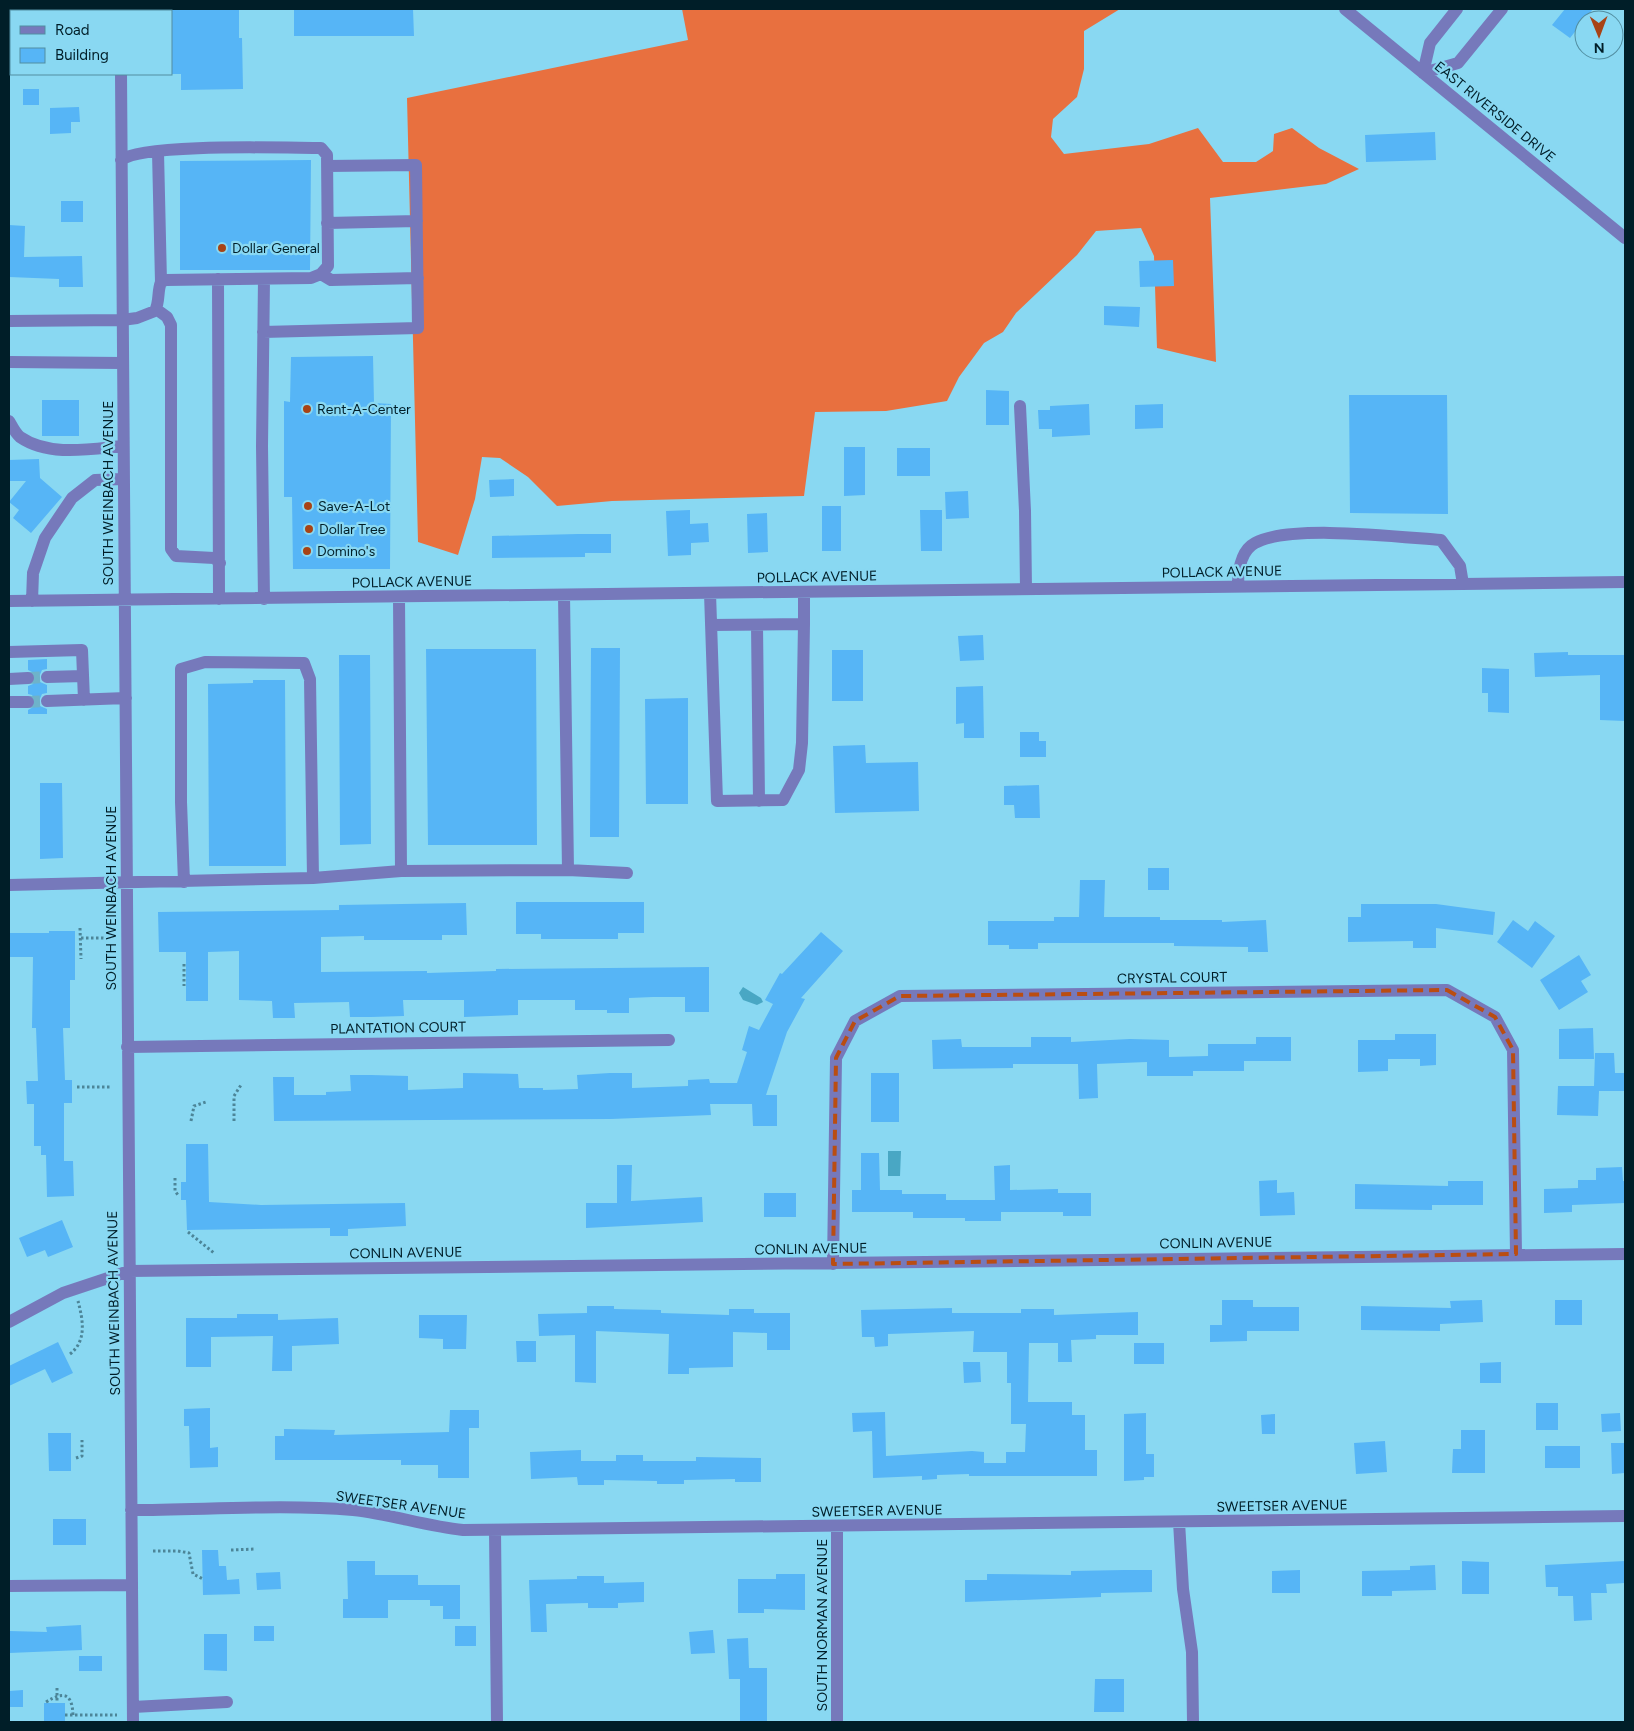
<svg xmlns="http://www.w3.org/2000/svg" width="1634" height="1731" font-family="Figtree,sans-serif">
<rect width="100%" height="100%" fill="#89d8f2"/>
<path fill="#e8703f" d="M682,9H1120L1084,31V69L1077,97L1053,119L1051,137L1064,154L1149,144L1198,128L1223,162H1256L1273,151L1274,134L1292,128L1319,148L1359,169L1326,184L1210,198L1216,362L1157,348L1154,256L1141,228L1096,231L1077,255L1016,313L1003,332L984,343L959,377L947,401L886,411L815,412L804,496L612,501L557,506L528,477L500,458L482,457L475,499L458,555L418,542L407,98L688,40Z"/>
<path fill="#49a7c4" d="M743,987L761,998L763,1002L757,1005L743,1000L739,993Z
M888,1151H901L900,1176H888Z"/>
<path fill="#56b5f6" d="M171,9H239V38H242L243,89L181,90V74H171Z
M294,9H413L414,36H294Z
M1565,9H1593L1570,38L1552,25Z
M23,89H39V105H23Z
M79,107L80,122H71V133L50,134V108Z
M1435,132L1436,160L1366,162L1365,135Z
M311,160L310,270H180V161Z
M61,201H83V222H61Z
M9,225L25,226L24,257L82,256L83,287H59V279L9,277Z
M1173,260L1174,286L1140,287L1139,261Z
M1104,306L1140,307L1139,327L1104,325Z
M373,356L374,403L391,404L390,569H293L292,497H284V401L290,402L291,357Z
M986,390L1009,391V425H986Z
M1349,395H1447L1448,514L1350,513Z
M42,400H79V436H42Z
M1089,404L1090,435L1052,437V429H1039L1038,410H1050V406Z
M1163,404V428L1135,429V405Z
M844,447H865V495L844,496Z
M897,448H930V476H897Z
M39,459L40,478L62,497L31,533L13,518L19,510L9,502L26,481H9V460Z
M514,479V496L490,497L489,480Z
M968,491L969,518L946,519L945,492Z
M822,506H841V551H822Z
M690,510V524L708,523L709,542L691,543V555L668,556L666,511Z
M920,510H942V551H921Z
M767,513L768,552L748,553L747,514Z
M578,534H611V553H585V557L492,558V536Z
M983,635L984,660L960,661L958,636Z
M591,648H620L619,837H590Z
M426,649H536L537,845H428Z
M832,650H863V701H832Z
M1568,652V655H1625V721L1600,720V675L1535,677L1534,653Z
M339,655H370L371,844L340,845Z
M47,659V669L42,670L39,677L40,682L47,685V693L42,694L39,701L40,706L47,709V714H28V710L35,706L36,702L32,695L28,694V686L33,684L36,678L34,673L28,670V660Z
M1482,668L1509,669V713L1488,712V693H1482Z
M253,680H285L286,866H209L208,684L253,683Z
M983,686L984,738H964V723L956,724V687Z
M688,698V804H646L645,699Z
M1020,732H1039V741H1046V757H1020Z
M865,745L866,763L918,762L919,811L835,813L833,746Z
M40,783H62L63,858L40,859Z
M1039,785L1040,818H1015L1014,805H1004V786Z
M1148,868H1169V890H1148Z
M1080,880H1105L1104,917H1160V920H1222V922L1266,920L1268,952H1248V947L1174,946V943H1038V949H1009V945H988V921H1054V917H1079Z
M516,902H644V933H618V939H541V934H516Z
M466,903L467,935H442V940H364V936L321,937V972L427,971V973L496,971V969L709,967V1012H685V997H653L629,998V1013H607V1010H575V1000H518V1015L464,1017V1000H403L404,1016L371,1017H350L349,1002L294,1003L295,1018H273L272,1001L239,1000V951L208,952V1001H186V952H159L158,912L339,910V905Z
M1361,904H1436L1495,912L1493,935L1436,928V948H1413V941L1348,942V917H1361Z
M1513,920L1528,931L1535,921L1555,936L1532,968L1497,942Z
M49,931H75V980H70V1028H63L65,1080H72V1103H64V1161H73L74,1196L47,1197L46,1155H41V1146H34V1104H27L26,1081H38L36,1028H32L33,957H9V933H49Z
M821,932L843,951L801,998L805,999L787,1032L766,1095H777V1126H753L752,1104H710L711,1115L611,1119L274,1121L273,1077H294V1095H326V1092L351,1091L350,1075H371L408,1076V1090L463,1088V1073L518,1074L519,1088H543V1090L578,1089L577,1075L610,1073H632V1088L688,1086V1080L709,1079L710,1083H737L747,1052L742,1050L749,1026L759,1030L773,1004L765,1000L780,973L782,974Z
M1579,955L1591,975L1581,981L1588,992L1559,1010L1540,980Z
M1593,1028L1594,1059H1559V1029Z
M1395,1034H1436V1065L1420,1066V1059H1388V1071L1358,1072V1040H1395Z
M1031,1037H1071V1042L1130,1039L1169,1040V1057L1208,1056V1044H1256V1037H1291V1061H1244V1071H1193V1076H1147V1062L1097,1064L1098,1098L1079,1099L1078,1064H1013V1068L933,1069L932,1040L961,1039L962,1047H1031Z
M1595,1053H1614L1615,1073H1625V1091H1599L1598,1116L1557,1115L1558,1086H1594Z
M871,1073H899V1122H871Z
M186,1144H208L209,1202L261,1205L405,1203L406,1226L348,1229V1236H330V1228L187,1230L186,1200H181V1182H186Z
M861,1153H879L880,1190H902V1194H946V1200H995L994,1166L1010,1165V1190L1058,1189V1193H1091V1216H1063V1212H1001V1221H965V1218H913V1212H852V1190H861Z
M617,1165H632L631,1201L702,1197L703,1222L586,1228V1203H617Z
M1622,1167L1623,1181H1625V1203L1572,1205V1212L1544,1213V1189L1578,1188V1180H1596V1168Z
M1277,1180V1193L1294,1192L1295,1215L1260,1216L1259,1181Z
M1448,1181H1483V1205H1432V1210L1355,1209V1184L1448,1186Z
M764,1193H796V1217H764Z
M62,1220L73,1247L48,1257L45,1250L27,1257L19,1238Z
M1222,1300H1253V1307H1299V1331H1247V1341L1210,1342V1325H1222Z
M1482,1300L1483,1322L1440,1324V1331L1361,1330V1306L1451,1308L1450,1301Z
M1555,1300H1582V1325H1555Z
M587,1306H614V1309L661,1310V1313L729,1315V1309H754V1313H790V1350H767V1333L733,1332V1367L689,1368V1374H668L669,1334L596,1331V1383L575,1382V1335L539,1336L538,1314L587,1313Z
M952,1308V1313H1021V1309H1054V1315L1138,1312V1335H1096V1339L1071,1340L1072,1362H1058V1343H1029L1028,1402H1072V1415H1085V1450H1097V1476H969V1474L937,1475V1479L922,1480V1476L873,1478L872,1431L853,1432L852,1413L885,1412L886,1456L972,1451L984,1452V1463H1006V1452H1025L1026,1424H1011V1383H1007V1352H973L974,1331L888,1334V1346L875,1347L874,1337H862L861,1310Z
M237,1314H278V1320L338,1318L339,1344L292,1346V1371H272L273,1336L211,1337V1367H186V1318H237Z
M419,1315H467L466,1349H443V1339L419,1338Z
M516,1341H536V1362H517Z
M58,1342L73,1373L52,1383L45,1369L9,1386V1366Z
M1134,1343H1164V1364H1134Z
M963,1362H980L981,1382L964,1383Z
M1501,1362V1383H1480V1363Z
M1536,1403H1558V1430H1536Z
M210,1408V1448L218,1447V1467L190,1468L189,1426H184V1409Z
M450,1410H479V1428H469V1478H438V1465H401V1460H275V1436H284V1429L335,1430L334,1435L449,1432Z
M1146,1413V1454H1154V1477H1144V1480L1124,1481V1414Z
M1620,1413L1621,1431L1602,1432L1601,1414Z
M1275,1414V1434H1262L1261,1415Z
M1461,1430H1485V1473H1452L1453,1449H1461Z
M48,1433H71V1471H49Z
M1385,1441L1387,1472L1356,1474L1354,1443Z
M1611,1443H1625V1473L1612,1474Z
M1545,1446H1580V1468H1545Z
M581,1450V1461H616V1455H643V1461H696V1457L761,1458V1482H735V1479L684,1480V1484H657V1481L604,1480V1485H578L577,1477L531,1479L530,1452Z
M53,1519H86V1545H53Z
M202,1550H218L219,1566H226L227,1580L239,1579L240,1594L203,1595Z
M347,1561H375V1575H418V1585H460V1619H443V1606H430V1600H388V1618H343V1599H348Z
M1462,1561L1489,1562V1594H1462Z
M1625,1561V1583L1606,1584L1607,1593H1591L1592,1620L1574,1621L1573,1596H1558V1587H1546L1545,1565Z
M1435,1565L1436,1590L1392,1591V1596H1362V1571L1410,1570V1566Z
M1124,1570H1152V1592L1101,1593V1597L965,1602V1580H987V1574L1071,1575V1571Z
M1300,1570V1593H1272V1571Z
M280,1572L281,1589L257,1590L256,1573Z
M776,1574H805V1610L764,1609V1613H738V1579H776Z
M577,1576H604V1583L644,1582V1602L618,1603V1608H588V1603L546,1604L547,1632H531L529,1580L577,1579Z
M81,1625L82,1650L9,1653V1631L47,1632L46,1627Z
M254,1626H274V1641H254Z
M455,1626H476V1646H455Z
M713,1630L715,1653L691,1654L689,1632Z
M204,1634H227V1671L204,1670Z
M748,1638L749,1668H767V1722H740V1679H729L727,1639Z
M79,1656H102V1671H79Z
M1095,1679H1124V1712H1094Z
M23,1690V1707H9V1691Z
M44,1703H65V1722H44Z"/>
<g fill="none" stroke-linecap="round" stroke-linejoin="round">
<path stroke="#6eb3ca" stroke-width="12" stroke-dasharray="12 6" stroke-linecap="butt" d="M28,678L47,677
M28,702L47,701"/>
<path stroke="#4c8598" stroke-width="3" stroke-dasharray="2.5 2.5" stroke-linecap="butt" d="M80,928L81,959
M81,938H111
M184,964V986
M77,1087H112
M191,1121L194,1106L206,1102
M234,1121V1096L241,1085
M175,1178V1191L178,1195
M188,1232L214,1253
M70,1354C87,1341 83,1320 78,1301
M76,1458L82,1456V1440
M231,1550L256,1549
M153,1551H178L189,1553L193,1574L203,1579
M57,1688V1703
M46,1702C64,1691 72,1693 73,1715
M65,1715H117"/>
<path stroke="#7679bb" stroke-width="12" d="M120,9V11
M1345,9L1625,238
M1457,9L1430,43L1423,73L1458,63L1502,9
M9,61H11
M121,74L133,1722
M158,152L161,282
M327,223L417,221
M321,274L331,280L418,278
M218,279L219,599
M264,279L262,446L264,599
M156,309L167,317L171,325V549L176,556L214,558L220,563
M9,321L122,320L137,318L155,311C160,301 157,292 161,282L166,280L311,278L321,274L328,266L327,155L321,148C286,148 143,143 121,160
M263,332L418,328L416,165L327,166
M9,362L122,363
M1020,406L1025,511L1026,589
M9,421C12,426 15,433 20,437C49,457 90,449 123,446
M1238,587C1238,572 1240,551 1255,543C1289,524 1399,537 1441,540L1460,566L1463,584
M804,592V624
M710,593L717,801L783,800L799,770L802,743L804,624L711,625
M399,598L401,871
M9,601L1625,582
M32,601L33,573L45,538L72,498L95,480L123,479
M757,625L759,801
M9,652L82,650L84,700
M47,677L83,676
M9,679L28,678
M47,701L126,698
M9,702H28
M568,870L627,873
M184,882L181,802V669L205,662L304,663L310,679L313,878
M9,885L313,878L401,871L568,870L564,595
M127,1047L669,1040
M833,1264L836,1058L855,1021L900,996L1447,990L1495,1017L1513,1050L1516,1254
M9,1322L63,1293L129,1271L1625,1254
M131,1510C203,1510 283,1504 353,1510C391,1514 425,1526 463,1530L1625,1516
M1179,1522L1183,1589L1192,1652L1193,1722
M495,1530L497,1722
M9,1586L132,1585
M133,1707L227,1702
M837,1722V1527"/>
</g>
<path fill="none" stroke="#ba4d12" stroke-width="4" stroke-dasharray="10 6" stroke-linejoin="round" d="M1447,990L1495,1017L1513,1050L1516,1254L833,1264L836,1058L855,1021L900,996Z"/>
<g fill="#a84315" stroke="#89d8f2" stroke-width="2">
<circle cx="222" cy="248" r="5"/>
<circle cx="307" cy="409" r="5"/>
<circle cx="308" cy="506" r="5"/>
<circle cx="309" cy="529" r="5"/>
<circle cx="307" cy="551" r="5"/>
</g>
<g text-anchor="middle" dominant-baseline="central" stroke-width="4.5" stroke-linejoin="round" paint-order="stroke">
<g font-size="14" fill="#001e28" stroke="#89d8f2">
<text transform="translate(1495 112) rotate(39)">EAST RIVERSIDE DRIVE</text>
<text transform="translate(108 493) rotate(-90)">SOUTH WEINBACH AVENUE</text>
<text transform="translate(1222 572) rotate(-1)">POLLACK AVENUE</text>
<text transform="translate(817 577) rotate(-1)">POLLACK AVENUE</text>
<text transform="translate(412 582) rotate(-1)">POLLACK AVENUE</text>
<text transform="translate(111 898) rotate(-90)">SOUTH WEINBACH AVENUE</text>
<text transform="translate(1172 978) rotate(-1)">CRYSTAL COURT</text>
<text transform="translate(398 1028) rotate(-1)">PLANTATION COURT</text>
<text transform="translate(1216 1243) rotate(-1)">CONLIN AVENUE</text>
<text transform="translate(811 1249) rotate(-1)">CONLIN AVENUE</text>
<text transform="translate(406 1253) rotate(-1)">CONLIN AVENUE</text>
<text transform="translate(114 1303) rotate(-91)">SOUTH WEINBACH AVENUE</text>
<text transform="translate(401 1505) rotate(8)">SWEETSER AVENUE</text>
<text transform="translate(1282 1506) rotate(-1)">SWEETSER AVENUE</text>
<text transform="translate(877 1511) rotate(-1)">SWEETSER AVENUE</text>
<text transform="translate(822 1625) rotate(-90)">SOUTH NORMAN AVENUE</text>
</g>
<g font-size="14" fill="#001e28" stroke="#89d8f2" text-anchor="start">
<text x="232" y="248">Dollar General</text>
<text x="317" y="409">Rent-A-Center</text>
<text x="318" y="506">Save-A-Lot</text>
<text x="319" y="529">Dollar Tree</text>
<text x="317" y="551">Domino's</text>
</g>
</g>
<rect width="1634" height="1731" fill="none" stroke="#001e28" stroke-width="20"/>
<rect x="10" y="10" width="162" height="65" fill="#89d8f2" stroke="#528ea1"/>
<rect x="20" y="26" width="25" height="8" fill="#7679bb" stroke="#528ea1"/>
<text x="55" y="35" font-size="15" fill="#001e28">Road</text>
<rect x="20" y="48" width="25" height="15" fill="#56b5f6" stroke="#528ea1"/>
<text x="55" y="60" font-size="15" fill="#001e28">Building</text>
<g transform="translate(1599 35) rotate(179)"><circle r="24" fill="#89d8f2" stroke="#528ea1"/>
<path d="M0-4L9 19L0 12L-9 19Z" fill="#a84315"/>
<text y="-8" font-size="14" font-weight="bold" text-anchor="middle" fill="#001e28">N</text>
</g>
</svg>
